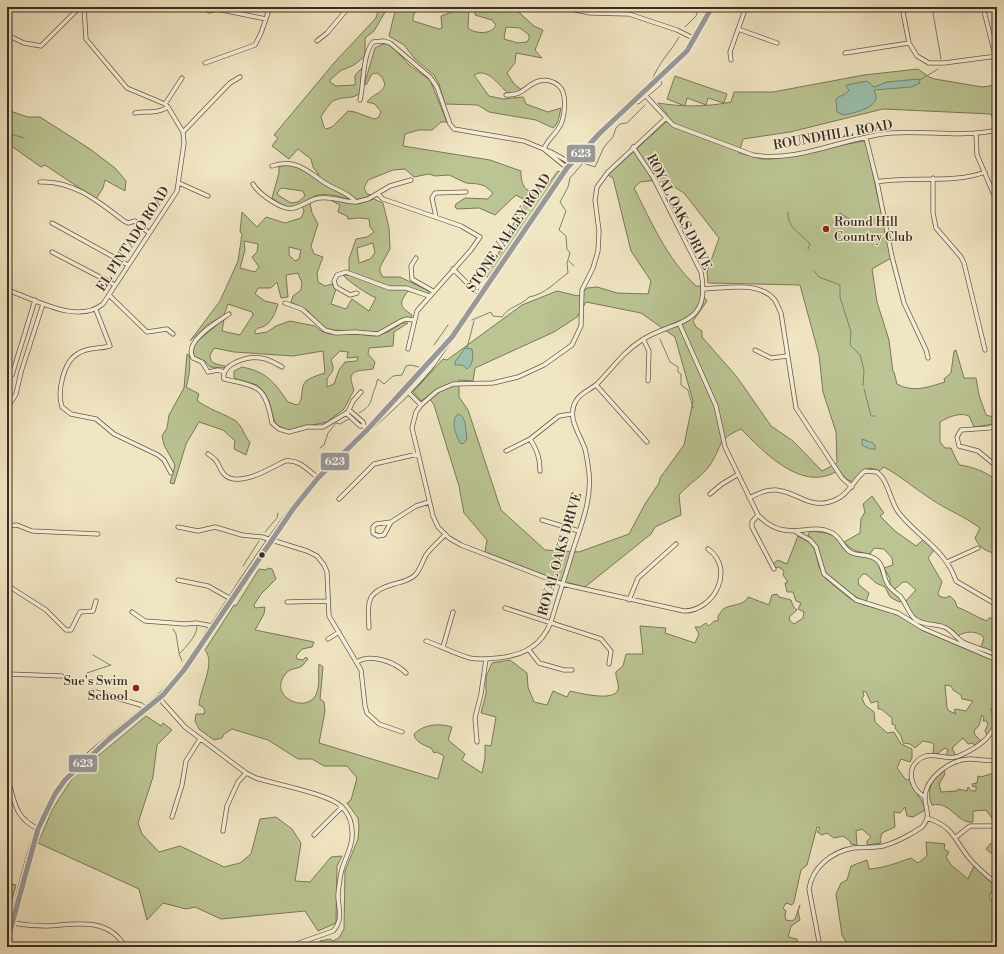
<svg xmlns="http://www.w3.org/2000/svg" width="1004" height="954" font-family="'Libre Bodoni',serif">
<rect width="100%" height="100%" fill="#f1e6c3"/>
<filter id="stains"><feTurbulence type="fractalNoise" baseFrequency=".005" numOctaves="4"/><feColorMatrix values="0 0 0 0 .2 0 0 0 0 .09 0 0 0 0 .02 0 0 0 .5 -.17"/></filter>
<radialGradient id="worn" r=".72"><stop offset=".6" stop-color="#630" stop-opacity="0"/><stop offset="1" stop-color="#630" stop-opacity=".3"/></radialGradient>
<path fill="#bbc493" stroke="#7b785b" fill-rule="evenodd" d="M379,7H388L374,31L365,38V56L354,65L340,71L330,80V82L336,86L355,85V75L362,68L360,93C352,100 344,96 335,100C330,102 324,112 321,117L324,127L326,129L332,127L348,111L355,112L374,119L378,118L381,112L375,104L367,102C373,93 382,95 385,84L382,77L377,73L372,74L366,85L365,82L375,48L383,44H389L394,48L409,65L430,80L447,122H441L432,130H419L405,134L403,146L490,160L521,171C521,181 523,194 536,190L540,195L558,171L560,172L489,277H487L485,274L492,266L524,203L523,199L516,195L495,215L479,208L457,209L455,207L456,204L465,198L488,199L493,193L485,186L478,184L466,183L449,175L435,176L429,174L414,177L405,169L393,170L368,180L364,188L367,194L371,195C348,206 340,192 319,195C310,196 303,206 294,207C285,209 279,203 272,198L279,173V167C292,162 302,170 313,176L319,175L313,167L311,159L298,149L289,159L272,146L278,138L274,135L334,63L376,18ZM281,188L303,191L305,196L298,202L291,203L278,195L277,193Z
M396,7H417L413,17V21L439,29L442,28L441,16L452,12L455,7H469L468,28C475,34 492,35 496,25L492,20L475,15V7H513L534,26L543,30L535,50L542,58L516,53L515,63L507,73L514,84L522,90L512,94L508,93C498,85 488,67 474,75L489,96L503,99L523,97L526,104L548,112L561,108C559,116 559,123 553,128L536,120L489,112L478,105L445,104L439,84L434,75L415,59L404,45L389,36ZM506,27L520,28L529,35V39L527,42L518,43L504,39Z
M918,69L929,77L935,79L982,87L997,85V132L991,114L883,109L790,132L743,139L739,153L762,159H772L863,141L866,142L891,258L872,269L877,302L889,340L893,372H894L897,384C914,393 928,387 945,382L944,379L951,373L954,351L956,350L964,378H976L979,395L986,415L993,417L994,424L974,427L969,416C960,412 948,417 940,422V442L945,448H951L957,461L960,465C973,467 987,472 997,481V554C986,551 980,549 975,538L980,528C964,516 947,510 931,499C915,489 901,476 884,467L879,471C867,464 860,472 853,482L846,479L839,470C803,494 765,453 741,429C716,440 723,445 710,465C704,475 688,484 679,495L681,515L655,527L651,534L585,587L558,580L485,552L487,540L464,513L459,486L434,405L428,396L421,401L413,392L443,359L447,360L522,305L557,291L578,296L587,288L597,287L617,293L648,294L651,281L631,251L613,178L608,175L665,123L667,114L658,103C682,107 707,107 731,102L734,92H773L864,75ZM658,180L661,186L668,183L684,193L719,238L707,272L708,283L800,285L819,355L823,392L836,432L837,463L822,471L793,441L771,426L737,377L702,337V331L696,327L693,321L707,301L701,293L702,286H696C667,259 652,223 634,188L640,182ZM586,302L641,313L675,337L693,401L684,445L660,478L659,483L645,504L629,534L579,552L545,550L501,510L468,410L459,397V380L473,381L475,368L554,332L577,317Z
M675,76L727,94L724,103L708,98L706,105L687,98L685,106L667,99Z
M7,110L28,117H40L90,149L115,168L126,181L125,191L105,180L103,188L96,199L45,165L41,167L7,143Z
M333,199L358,204L374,199L383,203L389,228L390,249L380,267V272L383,277H400L429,291L425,296L408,291C399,303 399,306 412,315L411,318L407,317L401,319L379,332L331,330L324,328L308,311L291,302L293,296L301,290L302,283L298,273L286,275L288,297L281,298L277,282L271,288H258L255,294L265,301L278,304C277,309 271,323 266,325C262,328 258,327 255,331V334L267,332L276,326L290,321L315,326L321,331L330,334H356L374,336L388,332L402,323H408L394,332L393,346L369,348L368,354L375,362L373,369C366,371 350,368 351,380C352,384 353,387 354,390L344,409L327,422L289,430L278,426L275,423L269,401L257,385L234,378V371L242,367C267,372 274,382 288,402L297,405C305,400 299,388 306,381C311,377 319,375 325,373L323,351L293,356L234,352L214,348L210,355C210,365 218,364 225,366V368L210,367L205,361L194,358L193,345L224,319L222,331L240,335L253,315L252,312L228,304L224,315L207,325L190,341L220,301L238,261L242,234L240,232L242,212L257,227L266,217L285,223L301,218L304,211L302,206L310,203L312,213L318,224L311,246L314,254L323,257L317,273L318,282L325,286L332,284L336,289L331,304L346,309L352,299L369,311L376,298C367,294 349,282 343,275H349V259L356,239L367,237L374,232L370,227L369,219L359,218L348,219L347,216L338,212L340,205L332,201ZM244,241L258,244L257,252L252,257L259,267L255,272L240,268L245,250ZM373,243L375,253L370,259L359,263L357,248ZM289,247L301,250L299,259L295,261L289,255ZM340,351L348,352L347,358L358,357L357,361L345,362L339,370L334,384L327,387V379C331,372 336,371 331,360Z
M187,354L189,355C191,365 189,378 186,387L199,394L197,400C203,407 227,415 236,421C243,427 244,436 250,442L246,455L234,449L235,441L223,430L199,422L186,444L174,484L170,483L175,465L164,445L162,436L167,428L169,415L184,388Z
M872,496L884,513L880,516L895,531L916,546L923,540L934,550L928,558L942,582L938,593L939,596L945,598L950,596L955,601L957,607C968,611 976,617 987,621L989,618L995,619L997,621V653L981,647L984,638C978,630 965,631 958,636C949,621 932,627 918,620C912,617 909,608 905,602L916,590L907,582H903L895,589L890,585V579L884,568L893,565L892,558L884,549L874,548L870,554C858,552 852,551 844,542L860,533L861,519L865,512L863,504Z
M810,531L827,533L834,536L848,552L865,556L877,561L884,580L902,601L899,602L890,597L885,587L876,583L866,574H863L858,580L859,585L869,593L866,602L852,595L825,573L818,548L808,535Z
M798,536L809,542L815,550L819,567L825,578L848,597L864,605L898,614L924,631L997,662V708L990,709L997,723L987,735L985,731L988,724L986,721H983L984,717L982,715L979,725L974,731L975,735L981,741L975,745L972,743L968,744L963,738L952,748L956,756H946L948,750L945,748L937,754L933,753L934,745L932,743L923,741L915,748L910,744L903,743L901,736L895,728L896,726L892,724V718L881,709H878V701L871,703L866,692L863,691L864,696L862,698L865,705L874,712L875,722L887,733L894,732L901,744L912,749V758L910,762L901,759L897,768L906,780L910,779C912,792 923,797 925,810L913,817L907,816L905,807L900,813L894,812L895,827L882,833L880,840L881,843L867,845V841L871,837L862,829L856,831L857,845L851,844L850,841L843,836L834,838L827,833L822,835L817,832L820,828L817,827L807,865L801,870L794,902L792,905L786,903L783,908L786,911L785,916L786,920L792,921L795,919L800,905L798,911L800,920L791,926L788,937L797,939L799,947H320V941L330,939L333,941L339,938L344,929L345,871L358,839L359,828L358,818L347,803L351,800L357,778L347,766H324L312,759H298L268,740L232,729L224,734L222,738L214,740L199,729L195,721L196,714H204L205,711L203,707L199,705C200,689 216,663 205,650L234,605L236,606L259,569L266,570L268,568L272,569L276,579L261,594L254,605L255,608L265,607L264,614L255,630L314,642L312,647L302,649L296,656L297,659L303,660L306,657L308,659C306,661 304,664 302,666C296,670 289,667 284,676C269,699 310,715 317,692C320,683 318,673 319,664L323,667L320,699L324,702L325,711L319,743L438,779L444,756L437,752L434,753L431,748C424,745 415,742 414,734C424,724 439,723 452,727L448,740L465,754L462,760L482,773L485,758V745L491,746L496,717L481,713L486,694V677L492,663L510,660L527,673L528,687L534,702L547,705L553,691L567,697L570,691C580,693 613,702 618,690C620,685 615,677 616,672L623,666L626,654H643L640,626L666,628L665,633L695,643L699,634L695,627H700L706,623L709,626L714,621H718V616C720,614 722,609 725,608C732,604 744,606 748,597L769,605L772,595L777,594L779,597L791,600L793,606L797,610L789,617L790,621L794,624L803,618L804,612L798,609L801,603L796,601L793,592H787L785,583L788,582L783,575L784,571L779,567L775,568L773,564L778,560L787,564ZM945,685L951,686L953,690L961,695L962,699L973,701L966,711L956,709L954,710L956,714L949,711L947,708Z
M146,716L161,726L163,723L172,730L157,745L153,777L138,823L142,834L159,852L180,846L224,867L240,863L251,854L260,819L276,817L292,829L301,843L295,881L310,882L331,857L342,856L337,866L336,923L318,931L305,911L221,919L195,907L186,909L163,903L147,920L139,889L38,843L53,808L74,776Z
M944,771L945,774L939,784L941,792L957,791L958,789L967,791L968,787L972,791H976V786L973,787L972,784L977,783L978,776L981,777L997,772V824H993L992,818L986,810L973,811V822C956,824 952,801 932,805C926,791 931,778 944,771Z
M926,842L945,844L944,849L949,852L946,857L951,865L968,879L974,866L995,886L989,896L992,902L997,905V947H849L842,935L836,894L841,883L847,880L851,866L867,860L869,869C884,868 897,863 911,858L918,863L927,856Z
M991,843L997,846V854L991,853L986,849Z
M7,883L16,885L7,917Z"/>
<path fill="#9cc0ad" stroke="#758576" d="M919,79L920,83L911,87L874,90C875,93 876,96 876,99C873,109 853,113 844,115L837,112L836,99C840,95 845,96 849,90L846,87L847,85L867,81L874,87L887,82Z
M840,213L849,219L841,227L834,222Z
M465,348L472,349C473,356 474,364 467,369L463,365H455V362Z
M458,414L462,416L465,422L467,439L463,444L460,443C456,435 450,422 458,414Z
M862,439L873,443L875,446V449H870L862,445Z"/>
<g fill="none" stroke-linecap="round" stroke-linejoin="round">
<path stroke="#758576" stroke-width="1" d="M932,7L941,59
M685,27L696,16L699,7
M920,80L938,69
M652,81C657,64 671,52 679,37
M7,133L24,138
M788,212C787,229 801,233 810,244L808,249
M569,261L574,266
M814,271L819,277L840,285V297L851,332L850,345L860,355L864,370L863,386
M472,320L491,312L493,316L502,317C509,306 521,306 529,297C546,294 555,282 568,273L567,263L570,253L567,249L566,236L559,230L566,211L560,202L568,187L570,178L583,163L595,167L604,147L613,137L616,128L620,124L627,123L645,105
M660,339L670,362L678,367V372L681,374V385L688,390L693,408
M434,345L448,325
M467,348L474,321
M864,389L871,416H875
M359,413C373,405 370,401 375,388C377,384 376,382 378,379L384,384L393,376L402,375L406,366L411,365L419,367
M320,448L324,445L328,433L336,423L340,424L349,419
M265,532L277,518L278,513
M243,566L259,541
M173,629L176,634L179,653
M93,655L110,665
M182,661L179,654C185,648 197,636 197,627
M87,673L111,665"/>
<defs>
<path id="street" d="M561,7L590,13L629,14L677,30L695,39
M615,7V13
M902,7L909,43L917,56L929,63H944L997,56
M983,7L995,55
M209,11L217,9L266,19
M738,29L777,43
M7,35L24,43L41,46L80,7
M317,41L327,33L349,7
M845,53L909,43
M731,60L730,52L746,7
M205,63L255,45L261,33L270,7
M644,94L673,125L753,155C799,163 845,137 891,133C926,130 962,138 997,130
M506,95C524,96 525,85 539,81C546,79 554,81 559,86C568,94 565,120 558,129C553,137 547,140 544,149
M360,100C364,85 362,55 373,42L384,41L390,43L430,77L437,87L450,124L454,129L524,141L551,152L571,163
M165,104L182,78
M135,113C147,111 157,114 168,107
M666,118L608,172L597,187L595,200L599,231L598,251L593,268L582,290L581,326L572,345L544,365L518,377L493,383L453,384L437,391L421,405L416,412L412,428L433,516L438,527L449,538L461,545L562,584L684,611C714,611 736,569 708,549
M183,132L230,83L240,77
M976,134L977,155L997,202
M866,138L877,182L892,257L904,303L926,350L928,358
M545,150L567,168
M272,166C296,158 307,171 325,183C336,190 347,192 356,202L368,199L390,186L411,180
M933,178V213L936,228L961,257L964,263L985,350
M40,182C73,180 99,202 124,221L128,223L135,221L149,233
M877,182C911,176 955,184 985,172
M179,183L208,196
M253,184C258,193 283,212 294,208C303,206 310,199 319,198C332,196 344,202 356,202
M378,194L383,199L461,226L480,237L471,250L417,311L408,349
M436,217L432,198L435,193L466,192
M52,223L128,265
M52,252L115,285
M416,258L411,266L412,279L433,291
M453,269L472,288L481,294
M704,289C726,288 758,281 774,299C777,303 779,309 781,313L796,408L842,478L852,487
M7,290C35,299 77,325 103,304L177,191L184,143L183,132L168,107L165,104L127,88L86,39L84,7
M357,293L350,295L336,287L334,281L337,275L346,272L389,288H406L429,296
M109,295L147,332L167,329L173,334
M285,303L302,309L325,330L336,333L355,332L378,334L401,321L406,319L414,320
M96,310L110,346C100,349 88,347 79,353C63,361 57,392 62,407L71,414L96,419L114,434L158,455L164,460L171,473
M680,325L716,406L725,447L758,515C787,546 811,519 834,534C841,539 843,547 850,552C860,557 870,553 878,561C884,567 883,576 887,583C890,589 895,592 900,596C906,603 908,613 915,619C924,626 934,623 944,627C952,630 956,638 963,642C973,647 986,650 997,655
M643,339L649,351L648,381
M755,350L771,358L787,356
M282,367C275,363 269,359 261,358C249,356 221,363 224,379C259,387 265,385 272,423L279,429L289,432L307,427H323L348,412L353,401L361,392
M224,372L218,370L208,372L202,362L193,358C183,342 217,322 229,314
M12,375L35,300
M596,385L647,442
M406,390L421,405
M8,407L16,394L21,372L43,304
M349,410L363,422L364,426L367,430
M346,413L360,426H364
M530,439C537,450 540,458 540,471
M506,451L530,439L559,416L572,414
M208,454C219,461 217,464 223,473C236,490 271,468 285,461C299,459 308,470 318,478
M995,465L978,451L959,446L957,437L961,430L989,428L997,425
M710,494L722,484L737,475
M749,498C758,494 766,489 776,490C799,492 811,512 837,499C850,493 854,479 865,471L877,472C889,481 890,502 899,513C918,537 946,550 956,581L997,605
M339,499L374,464L418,454
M758,515L752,522V527L774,569
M542,520L579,531
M391,522L376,524L373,527V533L378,536L384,535L391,522L416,506L429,502
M7,526L17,525L32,531L98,534
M178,527L198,531L215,527L242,535L262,537L307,551L317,556L324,565L327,572L329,616L361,670L365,706L367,713L379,724L402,732
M796,532L810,540L816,547L824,574L856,600L898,613L922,628L997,660
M947,562L978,548
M178,580L208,586L231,599
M996,580L997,584
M7,585L46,610L66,630H71L80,612L93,611L96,601
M629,600L638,578L676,544
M287,602L327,601
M505,608L601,639L611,651L609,664
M132,612L145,621L185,624L196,623L213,626
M369,628C368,602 365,592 394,584C401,582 408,581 414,576C420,571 422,562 426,555C431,548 439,541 445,535
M328,639L339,632
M426,641C441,646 455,654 470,658C479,660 488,659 498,658C523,655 541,647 551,622C558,598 566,574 573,550C581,525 592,500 589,473C588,465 587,457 585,449C580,434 566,417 576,401C580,393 590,390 597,384C612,369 624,351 642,340C675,319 712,327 701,272L653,177L633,147
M443,647L453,612
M529,650L539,663L564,670H572
M357,662C371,653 395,662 406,673
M7,674L62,676
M92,691L141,705L147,709
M159,698L185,727L246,773L256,778C275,784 330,794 342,807C350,815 353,827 352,838C351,852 341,864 340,879C339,885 338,891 338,897C339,910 343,921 333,931L288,947
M477,742L475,718L481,694L486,659
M7,776C15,801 13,816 38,829
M925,797C908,788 905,763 926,756C937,753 948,761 959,756C968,752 979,746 986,739C990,735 993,729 997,724
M172,817L182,785L186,761L200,739
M927,818C954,827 953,838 969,858C977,868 987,876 997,884
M223,831L227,806L238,782L246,773
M314,835L342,807
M956,837L970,826H997
M12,923C24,925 35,926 47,926C76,924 109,917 125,947
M820,947L809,889C812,868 831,852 853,848C863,847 873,848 883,846C895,843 912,834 922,827C932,815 925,810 925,798C925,778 951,759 970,759C979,759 987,762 997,760"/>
<path id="secondary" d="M686,53L712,7
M638,101L659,83
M395,400L436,354
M7,942C22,888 30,826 65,781C98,738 149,714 183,672C195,657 203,640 213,625C246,576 278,523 317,479C353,439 398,407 432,365L571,163L601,132L687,51"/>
</defs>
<use href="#street" stroke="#685a4b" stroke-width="5"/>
<use href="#secondary" stroke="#3b2c23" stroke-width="6"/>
<use href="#street" stroke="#f6efd8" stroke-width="3.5"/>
<use href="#secondary" stroke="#f6efd8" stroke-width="5"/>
<defs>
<path id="bus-1" d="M7,942L38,829L55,794L65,780L108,740L163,695L184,670L293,509L318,478L367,430L452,337L567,168L601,132L687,51L712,7"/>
</defs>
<use href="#bus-1" stroke="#f6efd8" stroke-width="8"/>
<use href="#bus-1" stroke="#999" stroke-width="5"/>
</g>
<g fill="#8f2418" stroke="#f6efd8" stroke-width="1.5">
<circle cx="826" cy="229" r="4"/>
<circle cx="136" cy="688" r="4"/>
</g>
<circle fill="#3b2c23" stroke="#f6efd8" stroke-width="1.5" cx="262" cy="555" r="3.5"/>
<g text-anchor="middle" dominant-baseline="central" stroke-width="3" stroke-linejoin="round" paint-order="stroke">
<g font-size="13" fill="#3b2c23" stroke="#f6efd8">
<text transform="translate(833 135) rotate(-10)">ROUNDHILL ROAD</text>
<text transform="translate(679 212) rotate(63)">ROYAL OAKS DRIVE</text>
<text transform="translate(509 233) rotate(-56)">STONE VALLEY ROAD</text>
<text transform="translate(133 239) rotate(-57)">EL PINTADO ROAD</text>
<text transform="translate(560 554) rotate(-74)">ROYAL OAKS DRIVE</text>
</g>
<g font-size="13" fill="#3b2c23" stroke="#f6efd8" text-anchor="start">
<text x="834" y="222">Round Hill<tspan x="834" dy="15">Country Club</tspan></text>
<text x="128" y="681" text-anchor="end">Sue's Swim<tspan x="128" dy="15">School</tspan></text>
</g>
</g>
<g stroke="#f6efd8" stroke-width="1.5">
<rect x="566" y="144" width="30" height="19" rx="4" fill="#999"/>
<rect x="320" y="452" width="30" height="19" rx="4" fill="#999"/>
<rect x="68" y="754" width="30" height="19" rx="4" fill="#999"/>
</g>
<g font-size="11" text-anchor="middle" font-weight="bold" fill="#fff">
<text x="581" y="157">623</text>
<text x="335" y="465">623</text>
<text x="83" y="767">623</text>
</g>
<rect width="1004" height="954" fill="none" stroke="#f1e6c3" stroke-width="24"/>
<rect x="8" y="8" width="988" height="938" fill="none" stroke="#3b2c23" stroke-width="2"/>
<rect x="12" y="12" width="980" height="930" fill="none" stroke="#3b2c23"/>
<rect width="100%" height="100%" filter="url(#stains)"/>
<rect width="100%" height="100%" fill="url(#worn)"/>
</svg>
